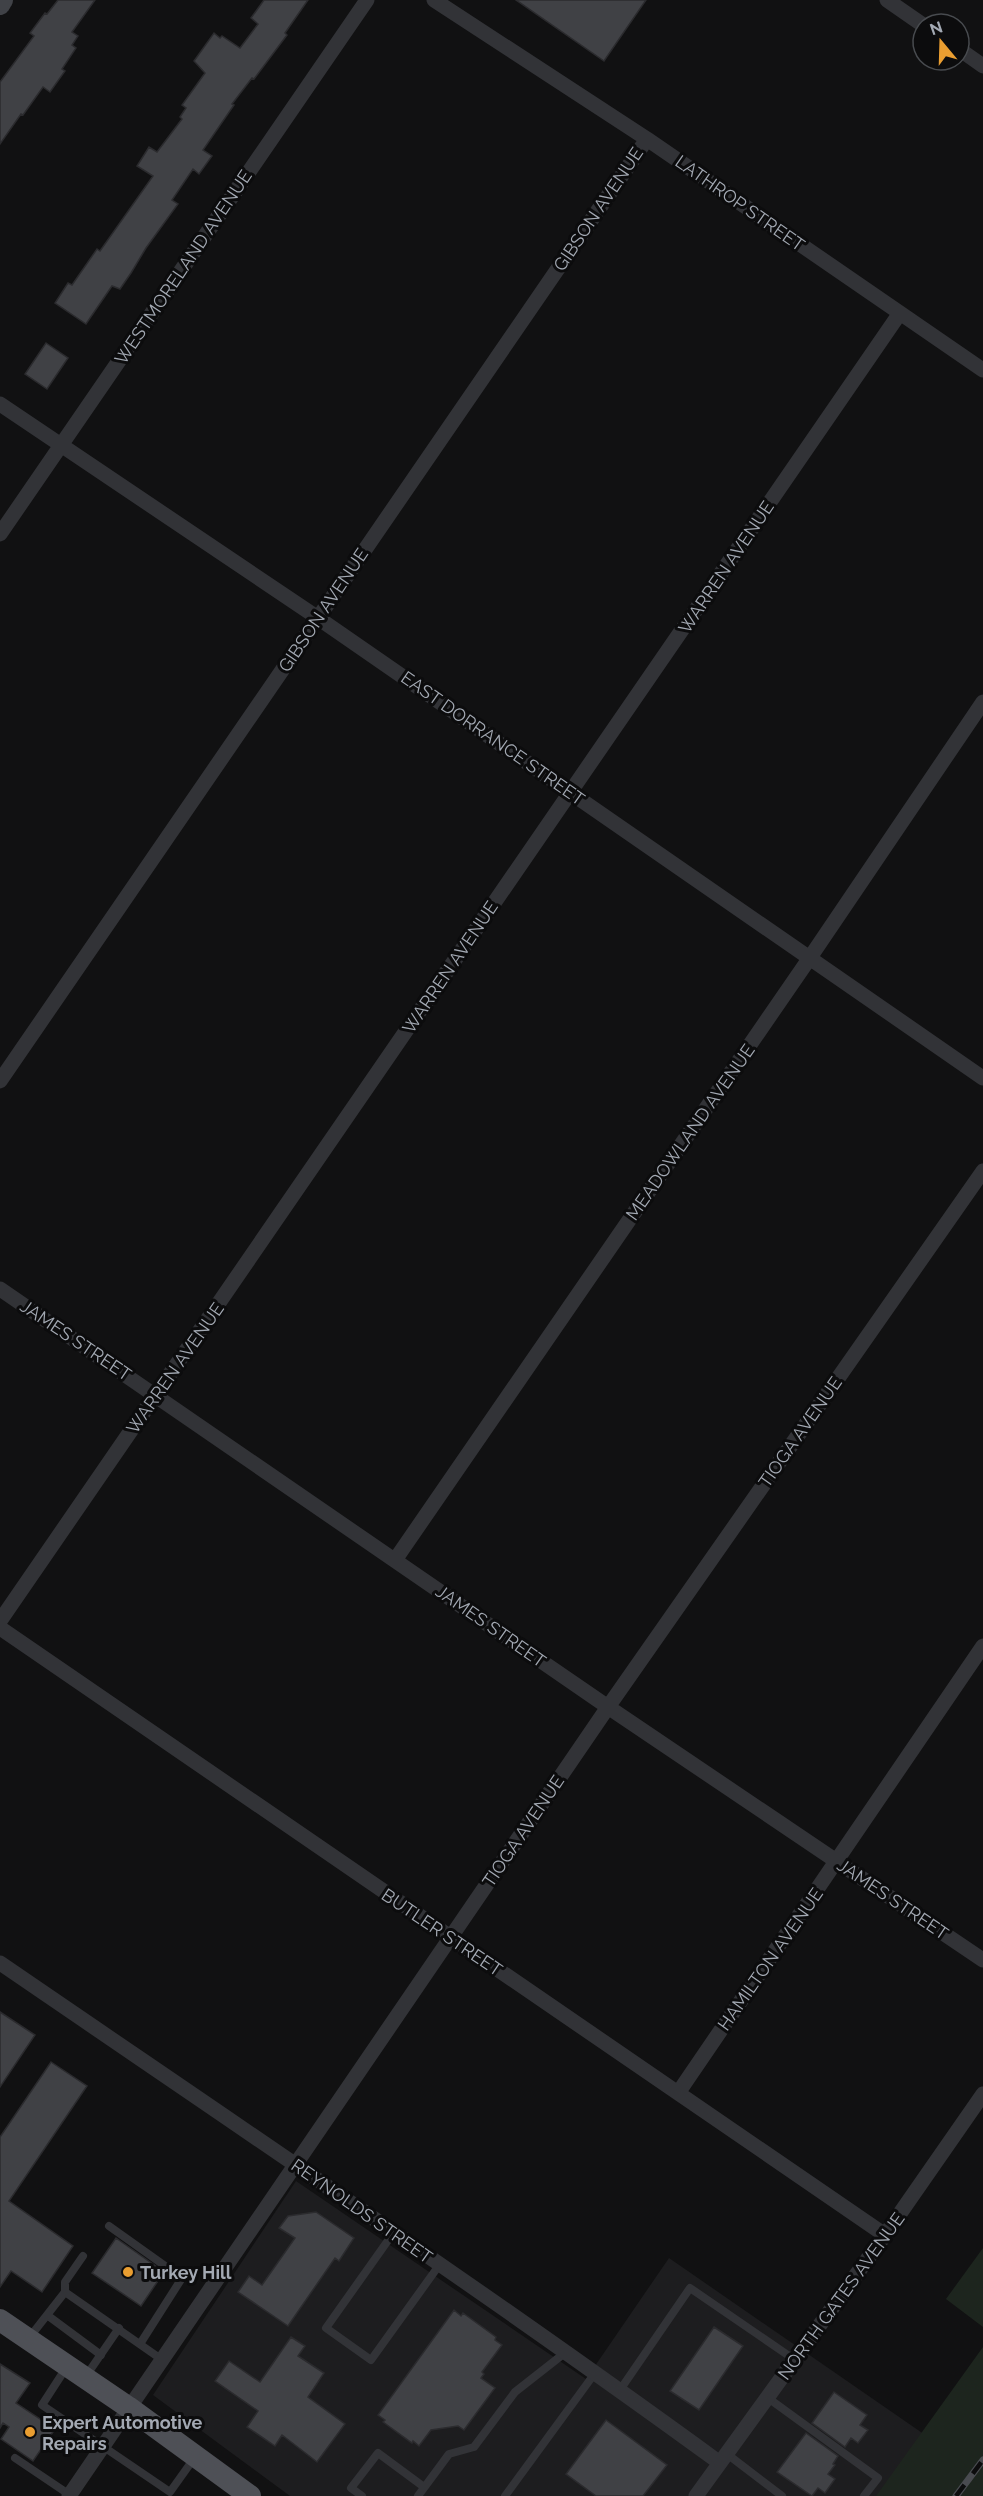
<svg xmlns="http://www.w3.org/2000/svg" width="983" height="2496" font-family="Raleway,sans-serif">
<rect width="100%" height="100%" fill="#111112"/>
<path fill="#1d1d1f" d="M296,2181L586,2379L669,2258L931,2439L887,2496H290L153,2395Z"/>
<path fill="#1d251e" d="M983,2248V2327L946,2299Z
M983,2347V2496H876L879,2492Z"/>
<path fill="#404145" stroke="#2b2b2e" stroke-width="1.5" d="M58,0H95L72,32L78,36L72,45L76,48L62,69L65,71L50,92L43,87L23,115L21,114L0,144V82L34,36L30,33L45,13L47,14Z
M264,0H308L285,33L287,35L254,79L252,78L232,104L234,105L203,150L212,156L199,174L193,169L172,200L178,204L146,248L131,273L120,289L112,286L86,324L55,303L68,283L72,285L97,249L100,251L153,176L137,166L149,147L157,152L182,119L180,117L186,108L182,105L205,73L194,61L214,33L220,38L222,36L240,48L258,24L251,18Z
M516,0H646L604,61Z
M46,343L68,358L47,389L25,374Z
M0,2012L35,2035L0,2087Z
M51,2062L87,2086L9,2201L73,2246L42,2292L11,2271L0,2287V2137Z
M316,2212L354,2238L339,2261L335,2258L288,2326L238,2292L249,2276L262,2285L295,2238L279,2228L288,2216Z
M116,2238L164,2272L141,2306L92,2273Z
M454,2310L461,2316L463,2313L496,2337L495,2340L502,2345L482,2372L484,2374L481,2378L495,2388L464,2430L458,2426L431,2430L419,2446L413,2441L412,2443L383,2422L385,2420L378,2415Z
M714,2327L743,2346L699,2410L670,2391Z
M291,2337L305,2346L298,2356L324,2373L308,2397L345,2424L317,2462L282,2435L275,2446L247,2427L258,2411L215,2381L229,2361L260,2382Z
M0,2364L30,2383L16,2403L55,2429L33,2461L1,2439L9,2427L3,2423L0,2428Z
M834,2392L867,2415L860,2425L868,2430L858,2443L851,2438L845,2447L812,2423Z
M606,2420L667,2465L643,2496H596L566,2474Z
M806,2433L838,2456L833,2464L835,2465L828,2474L835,2479L825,2493L818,2488L812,2496L777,2472Z"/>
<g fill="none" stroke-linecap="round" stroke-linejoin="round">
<path stroke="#323337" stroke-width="8" d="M109,2226L182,2278L140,2344
M394,2232L326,2328L371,2360L440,2264
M65,2292V2282L83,2256
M47,2315L101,2355
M29,2338L65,2292L161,2359
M66,2368L42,2405L170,2492L195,2457
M86,2376L119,2328
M620,2390L690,2288L795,2360
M768,2398L878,2478L864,2496
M727,2454L782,2496
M15,2458L70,2495
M362,2496L351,2488L378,2453L424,2487
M418,2496L449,2454L474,2447L515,2392L566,2352
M505,2496L595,2373"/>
<path stroke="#323337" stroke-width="15" d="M434,0L647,139L983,370
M887,0L923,25
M959,49L983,66
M0,404L318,618L983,1078
M0,534L367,0
M0,1081L647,139
M0,1289L608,1707L983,1960
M395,1560L809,959L983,702
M0,1621L900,313
M0,1628L885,2235
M0,1963C241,2128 484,2291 720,2463
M678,2093L983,1646
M69,2496L608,1707L983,1171
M696,2496L885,2235L983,2094"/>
<path stroke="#404247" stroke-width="20" d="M0,5L3,0"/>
<path stroke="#4e5056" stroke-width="22" d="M0,2320L128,2407L250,2496"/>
<defs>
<path id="rail" d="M956,2496L983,2460"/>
</defs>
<use href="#rail" stroke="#494b50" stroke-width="7"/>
<use href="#rail" stroke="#0c0c0d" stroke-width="4.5" stroke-dasharray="14" stroke-linecap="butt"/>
</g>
<g fill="#ea9e31" stroke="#0c0c0d" stroke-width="2">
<circle cx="128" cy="2272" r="6"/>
<circle cx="30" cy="2432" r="6"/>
</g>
<g text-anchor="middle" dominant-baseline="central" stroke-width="6" stroke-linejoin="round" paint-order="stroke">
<g font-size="18" fill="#a3a9b3" stroke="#0c0c0d">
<text transform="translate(740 203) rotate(35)">LATHROP STREET</text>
<text transform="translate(598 209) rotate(-56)">GIBSON AVENUE</text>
<text transform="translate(183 267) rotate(-56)">WESTMORELAND AVENUE</text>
<text transform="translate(726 567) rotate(-56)">WARREN AVENUE</text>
<text transform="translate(323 610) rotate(-56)">GIBSON AVENUE</text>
<text transform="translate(493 738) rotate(35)">EAST DORRANCE STREET</text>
<text transform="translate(450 967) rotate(-56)">WARREN AVENUE</text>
<text transform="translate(690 1132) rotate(-55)">MEADOWLAND AVENUE</text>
<text transform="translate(76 1340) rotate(34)">JAMES STREET</text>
<text transform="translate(175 1368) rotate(-55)">WARREN AVENUE</text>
<text transform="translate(800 1432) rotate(-55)">TIOGA AVENUE</text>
<text transform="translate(491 1626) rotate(35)">JAMES STREET</text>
<text transform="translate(523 1831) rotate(-56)">TIOGA AVENUE</text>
<text transform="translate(893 1899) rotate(34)">JAMES STREET</text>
<text transform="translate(442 1932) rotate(34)">BUTLER STREET</text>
<text transform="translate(770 1959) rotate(-55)">HAMILTON AVENUE</text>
<text transform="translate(362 2211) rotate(35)">REYNOLDS STREET</text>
<text transform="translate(841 2296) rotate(-54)">NORTH GATES AVENUE</text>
</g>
<g font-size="18" font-weight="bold" fill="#a3a9b3" stroke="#0c0c0d" text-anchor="start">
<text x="140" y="2272">Turkey Hill</text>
<text x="42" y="2422">Expert Automotive<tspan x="42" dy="21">Repairs</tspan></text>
</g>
</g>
<g transform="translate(941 42) rotate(341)"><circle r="28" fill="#0c0c0d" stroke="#484b4f" stroke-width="1.5"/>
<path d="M0-4.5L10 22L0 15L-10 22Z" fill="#ea9e31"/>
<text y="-9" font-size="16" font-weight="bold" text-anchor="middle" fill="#a3a9b3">N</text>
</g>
</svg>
